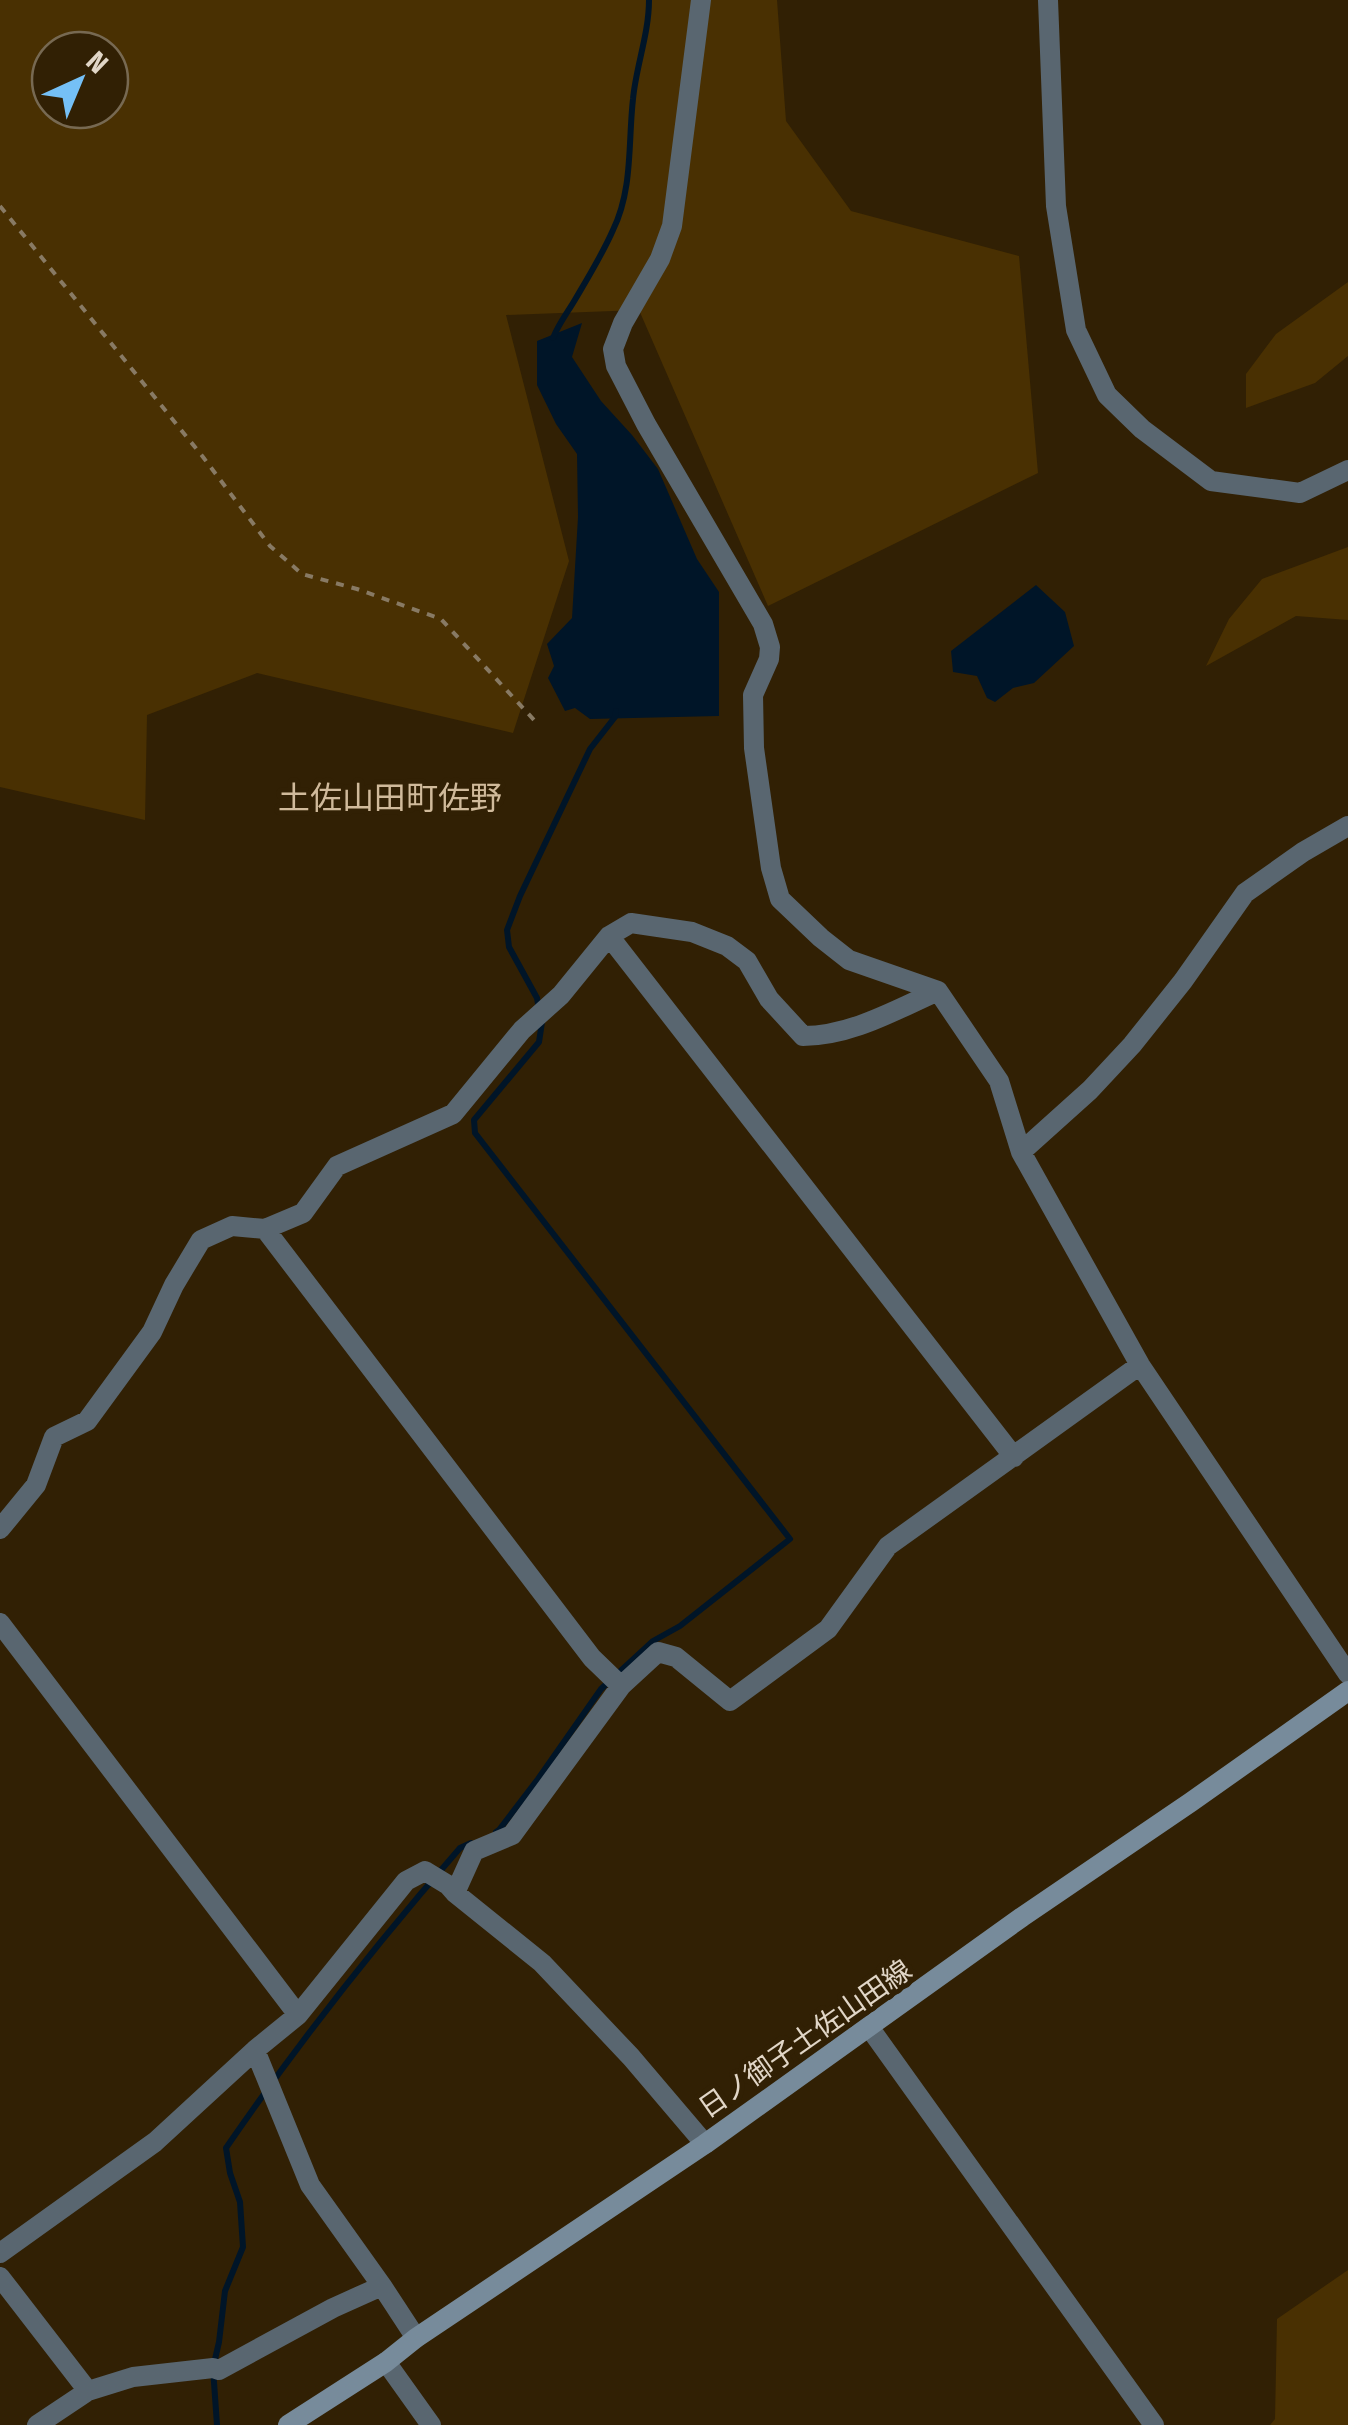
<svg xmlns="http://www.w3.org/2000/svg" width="1348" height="2425" font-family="'Fira Sans Condensed','Noto Sans JP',sans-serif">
<rect width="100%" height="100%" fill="#312004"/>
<path fill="#493002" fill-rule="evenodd" d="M0,0H777L786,121L851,211L1019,256L1038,473L768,606L639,310L506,315L569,561L513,733L257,673L147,715L145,820L0,787ZM50,50H110V110H50Z
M1348,282V356L1315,383L1246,408V374L1276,334Z
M1348,547V620L1296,616L1206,666L1229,619L1262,579Z
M1348,2270V2425H1270L1275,2419L1277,2319Z"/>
<path fill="#001528" d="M582,323L572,357L601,401L632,435L658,469L697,559L719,592V716L590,719L575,708L565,711L548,678L554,666L547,644L572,618L578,517L577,454L556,424L537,385V341Z
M1036,585L1065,612L1074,646L1034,683L1013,688L995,702L987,698L977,676L953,672L951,651Z"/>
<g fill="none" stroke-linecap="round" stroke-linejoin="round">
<path stroke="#001528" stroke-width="6" d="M553,338C559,323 568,312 576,298C589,276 603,253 613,230C633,189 628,143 633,99C636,66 649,34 649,0
M539,1010L537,998L509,947L507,930L520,896L590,749L615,717L616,711
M496,1832L499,1830L538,1779L601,1689L653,1641L680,1626L790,1539L475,1133L474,1120L539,1042L542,1022
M217,2425L213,2368L219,2342L225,2291L243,2247L240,2202L230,2173L226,2148C298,2043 377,1943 460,1848L471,1843"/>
<path stroke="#887a64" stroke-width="4" stroke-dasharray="8 8" stroke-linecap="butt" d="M0,206L203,457L270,546L302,574L357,589L441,619L535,721"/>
<path stroke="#596670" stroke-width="20" d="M701,0L672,226L660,259L623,323L613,349L616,366L646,424L763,624L770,647L769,659L753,695L754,748L771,868L780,899L821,938L849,960L938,991L999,1081L1021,1152L1140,1365L1348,1674
M1048,0L1056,206L1076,330L1107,395L1142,429L1211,481L1300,493L1348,470
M609,936L1014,1457
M1021,1152L1090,1090L1132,1045L1183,981L1245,893L1303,852L1348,826
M265,1229L592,1658L621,1686
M0,1529L36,1485L54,1437L87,1421L152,1332L174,1285L201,1240L232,1226L265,1229L303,1213L337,1166L453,1114L522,1030L561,995L609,936L631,923L692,932L727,946L747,961L769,999L803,1036C851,1036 895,1010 938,991
M0,1623L298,2015
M455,1893L474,1851L512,1835L621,1686L658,1652L676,1657L730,1701L828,1629L888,1546L1140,1365
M869,2027L1154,2425
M255,2050L310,2185L382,2286L416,2338
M0,2253L155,2142L255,2050L298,2015L406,1881L425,1871L448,1885L455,1893L542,1963L631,2057L705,2144
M0,2277L88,2391
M386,2362L431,2425
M37,2425L88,2391L133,2377L213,2368L219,2370L333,2308L382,2286"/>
<path stroke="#778b9b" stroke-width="20" d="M288,2425L386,2362L416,2338L705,2144L1022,1917L1191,1802L1348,1691"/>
</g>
<g text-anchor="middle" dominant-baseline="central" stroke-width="10" stroke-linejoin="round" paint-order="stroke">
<g font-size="28" fill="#e1d6c7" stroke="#312004">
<text transform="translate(805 2039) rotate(-35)">日ノ御子土佐山田線</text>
</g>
<g font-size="32" fill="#d0ba9b" stroke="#312004">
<text x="390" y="798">土佐山田町佐野</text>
</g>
</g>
<g transform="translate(80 80) rotate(44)"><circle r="48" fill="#312004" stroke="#776952" stroke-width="2.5"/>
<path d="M0-8L18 38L0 25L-18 38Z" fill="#75c0f6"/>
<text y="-15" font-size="28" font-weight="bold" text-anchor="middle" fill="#e1d6c7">N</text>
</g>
</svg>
